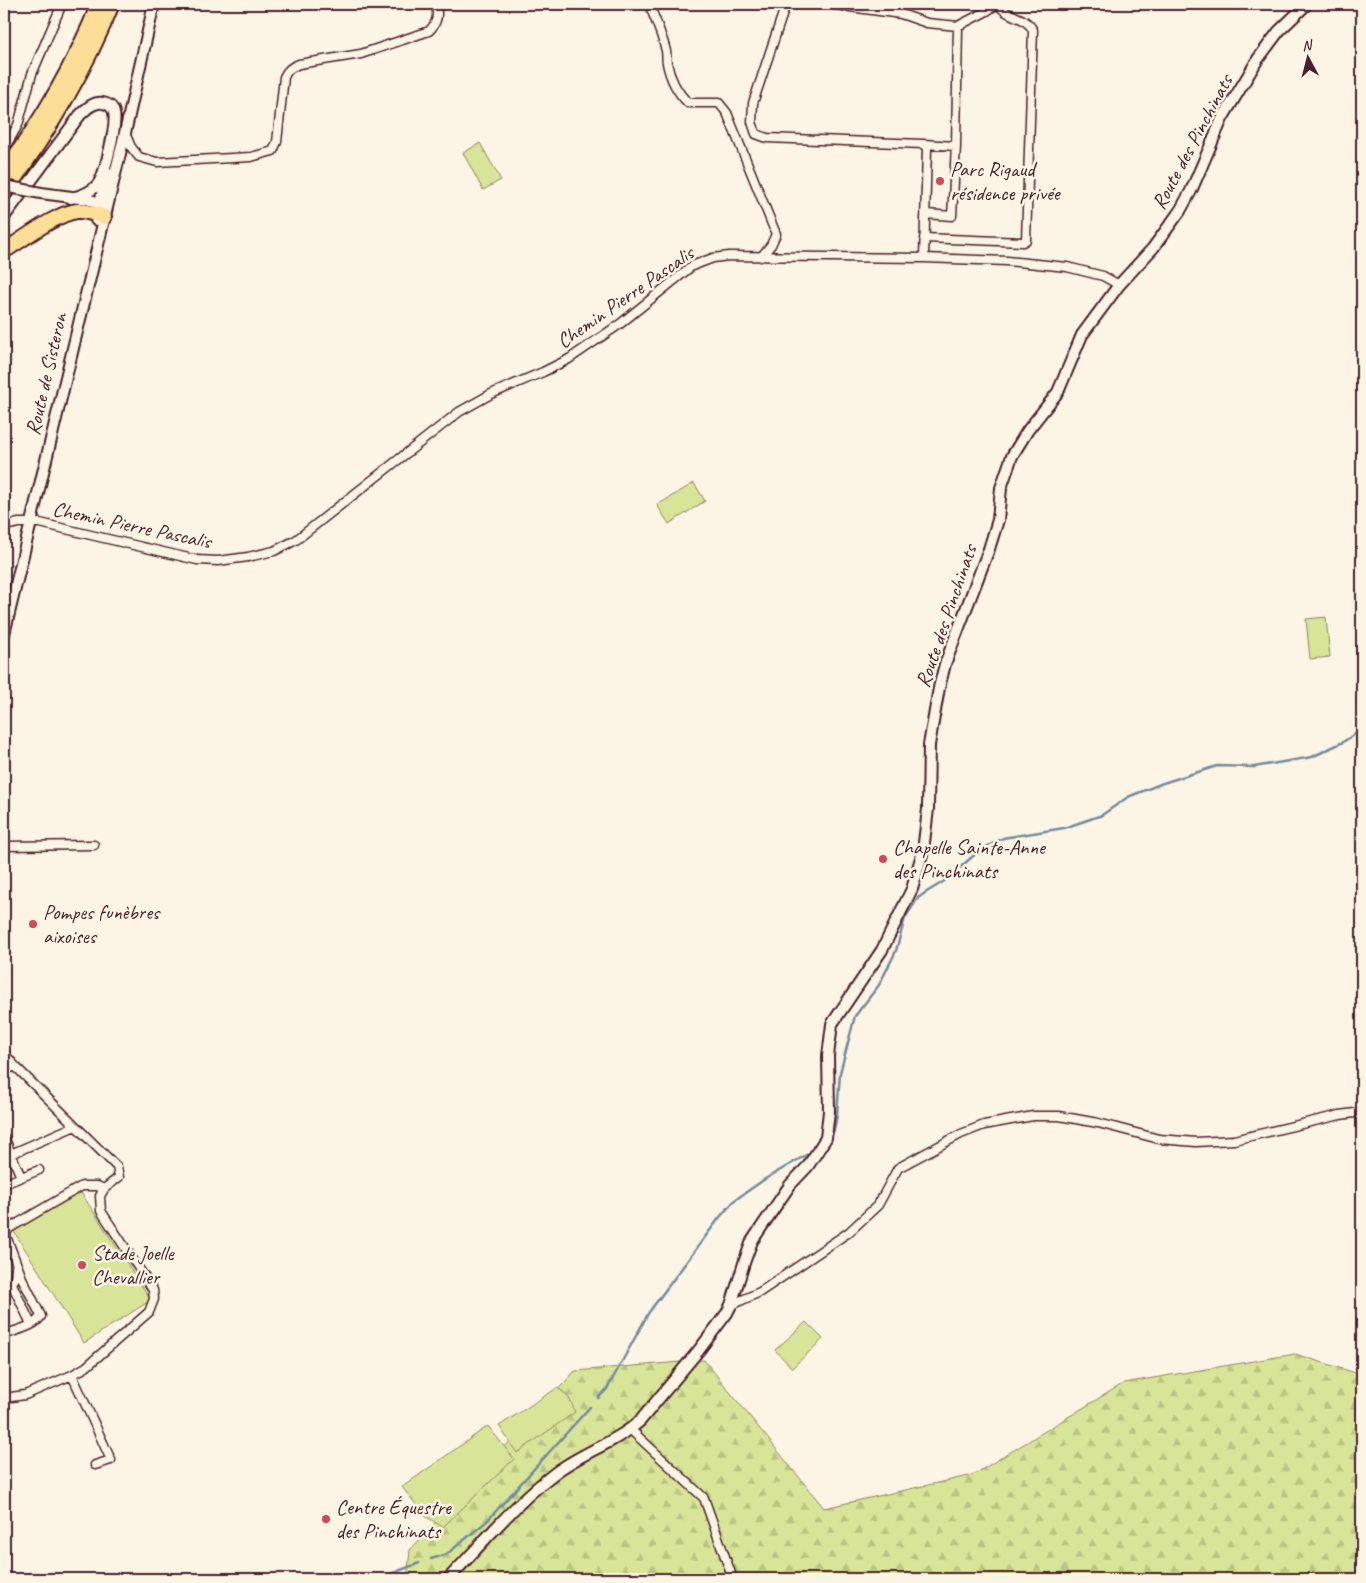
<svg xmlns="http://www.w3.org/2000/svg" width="1366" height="1583" font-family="Caveat,sans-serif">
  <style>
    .forest { fill: url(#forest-firs); stroke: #918262 }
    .garden { fill: #d8e598; stroke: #918262 }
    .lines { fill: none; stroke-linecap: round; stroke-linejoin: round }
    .stream { stroke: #728ca1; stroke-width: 2.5 }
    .street-casing { stroke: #4a1f2b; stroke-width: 11 }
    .secondary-casing { stroke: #4a1f2b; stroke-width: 14 }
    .highway-casing { stroke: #4a1f2b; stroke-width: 18 }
    .street { stroke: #fcf5e5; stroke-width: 8 }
    .secondary { stroke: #fcf5e5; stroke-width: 10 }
    .highway { stroke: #fcde96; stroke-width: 14 }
    .secondary-bridge-casing { stroke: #4a1f2b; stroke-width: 14; stroke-linecap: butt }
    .secondary-bridge { stroke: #fcf5e5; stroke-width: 10 }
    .poi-dot { fill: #d1495b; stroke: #fcf5e5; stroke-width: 2 }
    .labels { text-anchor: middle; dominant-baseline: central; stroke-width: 5; stroke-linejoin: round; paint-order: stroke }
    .street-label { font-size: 21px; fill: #4a1f2b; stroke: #fcf5e5 }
    .poi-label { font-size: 21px; fill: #4a1f2b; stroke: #fcf5e5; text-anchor: start }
  </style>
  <defs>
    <pattern id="forest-firs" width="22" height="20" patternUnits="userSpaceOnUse" patternTransform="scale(1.25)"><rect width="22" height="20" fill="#d8e598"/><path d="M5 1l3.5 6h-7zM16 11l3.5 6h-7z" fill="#bbc483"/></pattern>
  </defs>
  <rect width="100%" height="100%" fill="#fcf5e5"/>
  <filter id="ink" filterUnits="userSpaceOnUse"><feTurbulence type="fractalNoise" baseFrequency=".02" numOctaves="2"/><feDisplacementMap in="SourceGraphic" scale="10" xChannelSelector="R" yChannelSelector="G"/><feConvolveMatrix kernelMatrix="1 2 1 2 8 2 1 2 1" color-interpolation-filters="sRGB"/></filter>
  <g filter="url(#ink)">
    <path class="forest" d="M1295 1354 1362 1375V1579H407L410 1550 575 1371 704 1360 824 1508 973 1475 1124 1383Z"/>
    <path class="garden" d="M480 143 501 180 483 190 463 153Z
      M694 483 705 501 669 524 657 505Z
      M1326 617 1330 657 1310 659 1306 619Z
      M80 1191 151 1300 84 1343 13 1230Z
      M806 1322 823 1339 792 1368 775 1350Z
      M557 1388C568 1393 571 1401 575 1412L517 1453 499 1426Z
      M488 1426 514 1459 443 1527 425 1516 402 1487Z"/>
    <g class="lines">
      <path class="stream" d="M830 1140 834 1130 837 1115 840 1073 855 1016 879 985 896 951 905 918 918 898 925 893 943 882 979 851 1003 838 1064 828 1102 815 1128 797 1163 783 1217 766 1254 767 1312 757 1343 742 1362 729
        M598 1398 607 1389 649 1312 720 1217 735 1200 765 1179 813 1151
        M431 1559 447 1554 486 1522 590 1407
        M378 1579 419 1563"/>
      <defs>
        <path id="street" d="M649 4C655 19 662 35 666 51 667 55 666 59 667 63 670 79 677 92 688 103H719L727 113 776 234 771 245 761 257
          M786 4 753 103 752 122 756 134 767 138 923 144 927 148 924 258
          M828 4 901 14 927 23 958 26 956 146 952 216 926 214
          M958 26 987 11 997 4
          M125 133 131 147 139 157 157 162 251 157 273 151 277 142 284 77C287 70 291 67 299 64L361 54 429 31C438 22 438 15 436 4
          M923 144 956 146
          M4 149 18 125 32 74 62 4
          M924 238 1023 242 1026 240 1033 30C1024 14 1008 19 998 4
          M4 526 19 523H40L197 560 218 561 248 557 274 551 296 540 459 412 491 394 543 372 569 359 620 324 692 266 713 258 729 256 924 258 1007 261 1067 267 1103 276 1119 285
          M4 846 94 845
          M4 1053 15 1066
          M4 1071 15 1066 117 1167 119 1177 104 1189 97 1186H82L8 1229 6 1236 22 1278 41 1316C35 1327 15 1330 4 1335
          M4 1137 21 1177
          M11 1154 75 1126
          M4 1184 39 1170
          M16 1267 15 1278 12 1284 31 1324
          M731 1305 760 1292 849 1232 878 1205 898 1168 961 1134 984 1125 1033 1116H1059L1098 1123 1159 1139 1196 1142 1234 1140 1340 1115 1362 1112
          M4 1398 25 1395 72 1375
          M631 1430 704 1498 733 1579
          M95 1465 111 1460 72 1375 86 1367 149 1312 154 1299 153 1290 101 1211 100 1196 104 1189"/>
        <path id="secondary" d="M41 193 87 199 106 205
          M4 217 80 115C86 109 94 101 103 103 108 104 113 107 114 113 117 124 105 175 98 184 91 193 81 196 71 198
          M96 220 107 173
          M4 634 125 133 154 4
          M448 1579C483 1543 515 1503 555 1473 581 1453 615 1443 640 1421L699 1350 727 1313 731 1305 745 1260 752 1241 790 1185 808 1166 826 1138 829 1111 828 1056 832 1024 882 950 912 889 923 851 928 809 929 745 939 688 945 664 989 549 998 520 1001 488 1012 456 1028 430 1058 392 1082 335 1119 285 1153 248 1180 211 1191 191 1222 119 1258 59 1279 31 1307 4"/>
        <path id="highway" d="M4 172C42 121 75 63 99 4
          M4 193C45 137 86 69 112 4
          M4 251C22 240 57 213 77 211 86 210 95 214 104 217"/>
      </defs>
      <use href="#street" class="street-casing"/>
      <use href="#secondary" class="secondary-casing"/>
      <use href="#highway" class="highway-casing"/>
      <use href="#street" class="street"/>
      <use href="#secondary" class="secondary"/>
      <use href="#highway" class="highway"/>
      <defs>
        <path id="secondary-bridge" d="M4 186 41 193"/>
      </defs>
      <use href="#secondary-bridge" class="secondary-bridge-casing"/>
      <use href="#secondary-bridge" class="secondary-bridge"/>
    </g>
  </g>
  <g class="poi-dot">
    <circle cx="940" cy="181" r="5"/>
    <circle cx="883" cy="859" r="5"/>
    <circle cx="33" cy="924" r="5"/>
    <circle cx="82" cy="1265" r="5"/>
    <circle cx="326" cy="1519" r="5"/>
  </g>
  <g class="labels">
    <g class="street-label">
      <text transform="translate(1192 142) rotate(-62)">Route des Pinchinats</text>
      <text transform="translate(625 297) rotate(-35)">Chemin Pierre Pascalis</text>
      <text transform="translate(46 374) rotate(-77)">Route de Sisteron</text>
      <text transform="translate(132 525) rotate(12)">Chemin Pierre Pascalis</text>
      <text transform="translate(946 616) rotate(-71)">Route des Pinchinats</text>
    </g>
    <g class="poi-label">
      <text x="950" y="169">Parc Rigaud<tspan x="950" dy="24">résidence privée</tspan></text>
      <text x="893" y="847">Chapelle Sainte-Anne<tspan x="893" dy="24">des Pinchinats</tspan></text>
      <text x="43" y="912">Pompes funèbres<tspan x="43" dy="24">aixoises</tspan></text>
      <text x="92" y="1253">Stade Joelle<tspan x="92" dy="24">Chevallier</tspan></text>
      <text x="336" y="1507">Centre Équestre<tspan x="336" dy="24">des Pinchinats</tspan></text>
    </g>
  </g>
  <rect width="1366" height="1583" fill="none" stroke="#fcf5e5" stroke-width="20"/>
  <rect x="10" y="10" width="1346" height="1563" fill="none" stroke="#4a1f2b" stroke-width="2" filter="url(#ink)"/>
  <g transform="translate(1308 58) rotate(353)" stroke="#fcf5e5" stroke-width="4" paint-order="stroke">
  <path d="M0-4L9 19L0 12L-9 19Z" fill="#4a1f2b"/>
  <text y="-8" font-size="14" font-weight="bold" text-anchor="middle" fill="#4a1f2b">N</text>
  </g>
</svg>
